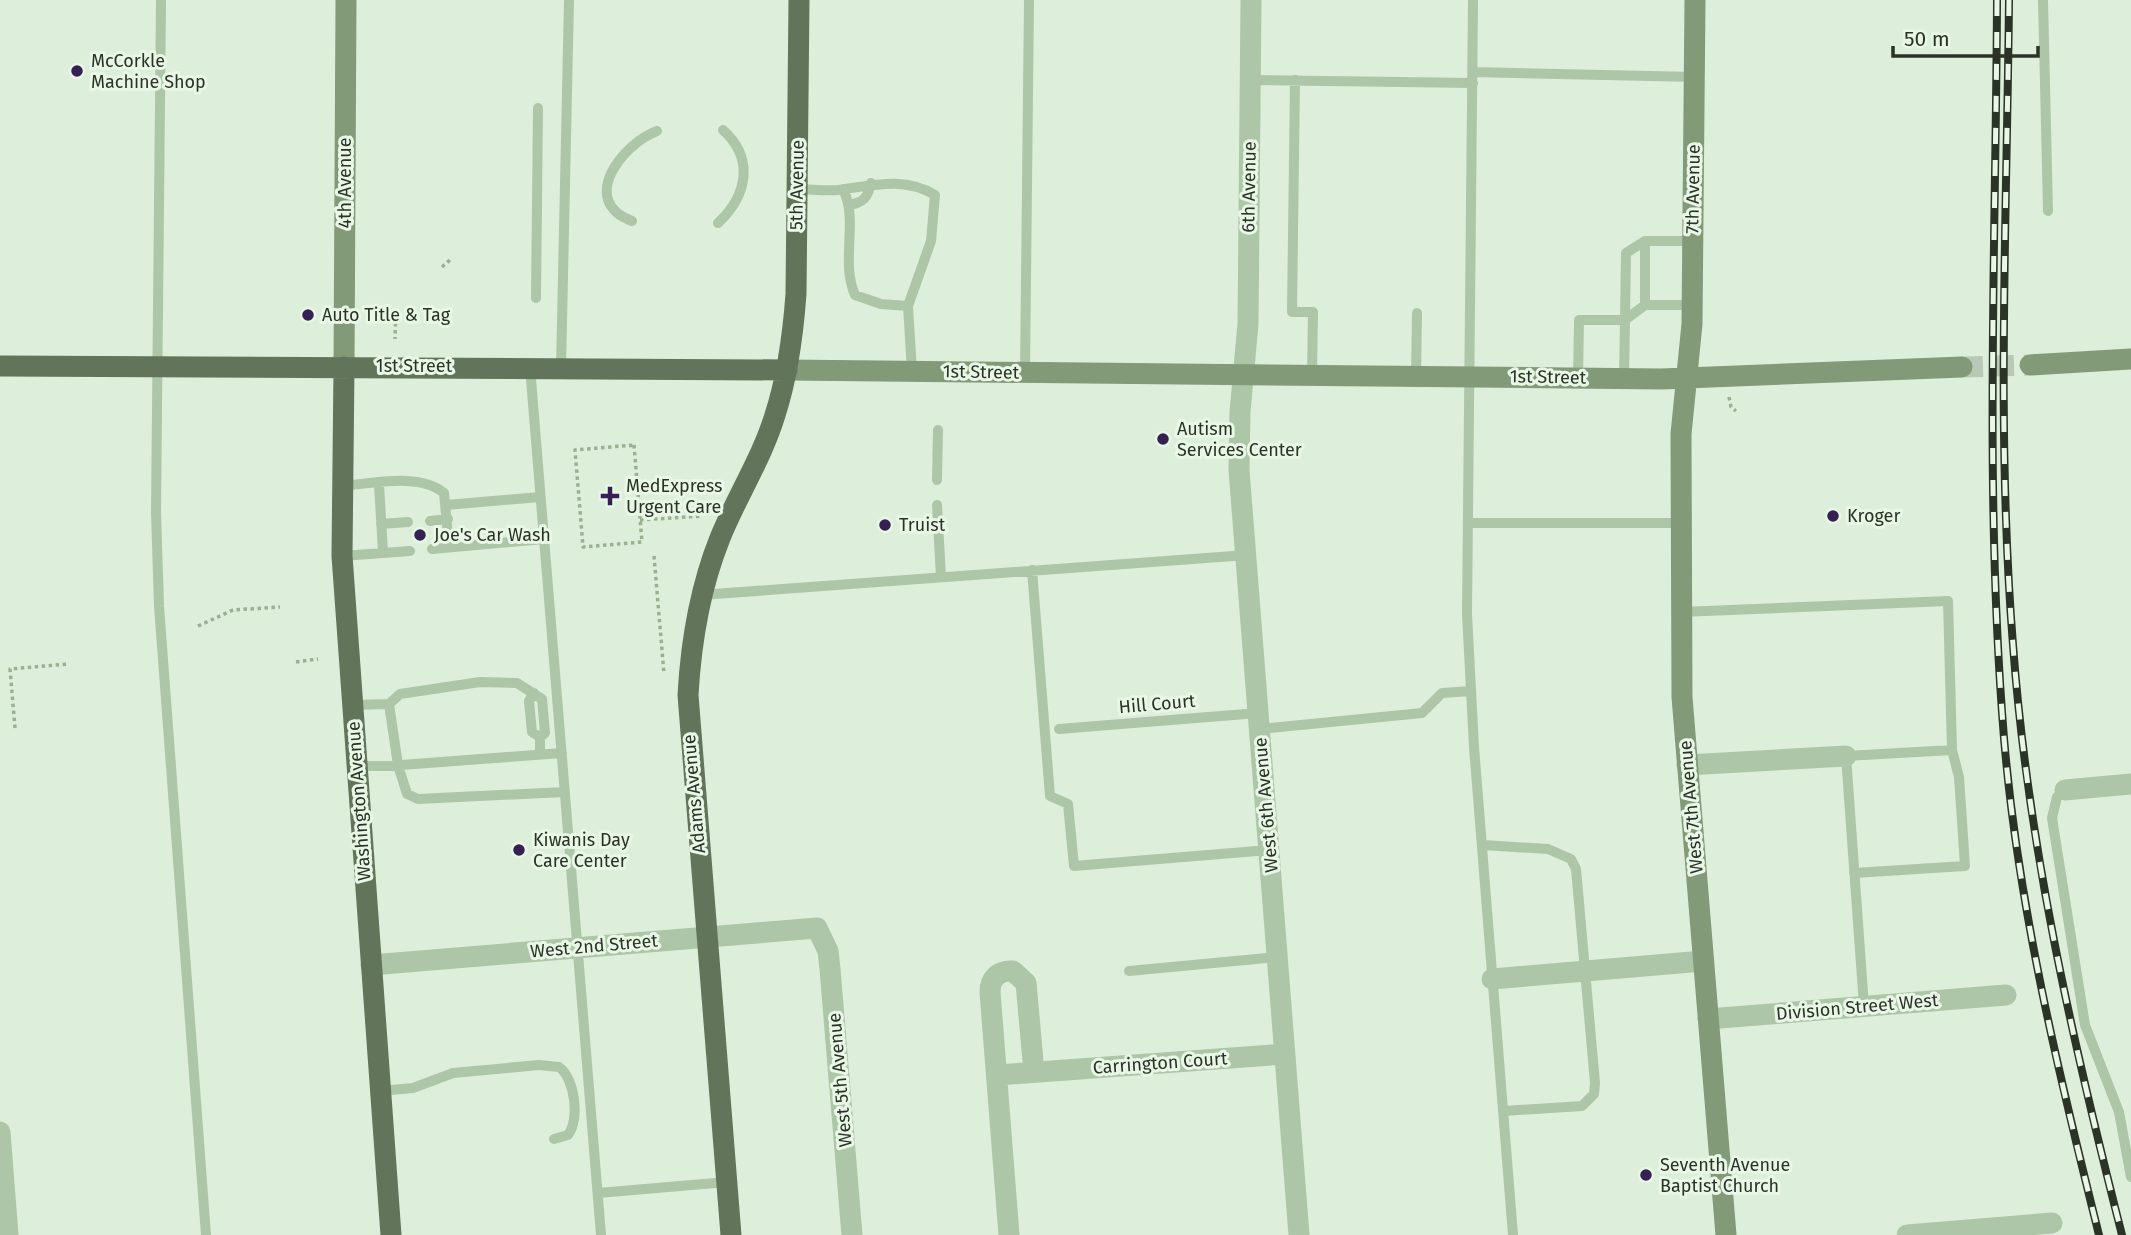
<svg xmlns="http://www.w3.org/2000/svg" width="2131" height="1235" font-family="'Fira Sans',sans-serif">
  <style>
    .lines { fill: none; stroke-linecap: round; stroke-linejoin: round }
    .secondary-tunnel { stroke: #b9c9b6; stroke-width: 21; stroke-dasharray: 21 10; stroke-linecap: butt }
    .path { stroke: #98b291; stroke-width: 3.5; stroke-dasharray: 3.5 3.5; stroke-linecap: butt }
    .lane { stroke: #adc6a7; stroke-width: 10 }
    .street { stroke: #adc6a7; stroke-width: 21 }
    .secondary { stroke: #829a78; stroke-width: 21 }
    .primary { stroke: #627459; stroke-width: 21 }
    .rail-casing { stroke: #2b3327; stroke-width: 8 }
    .rail { stroke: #e8f7e6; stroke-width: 5; stroke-dasharray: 16; stroke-linecap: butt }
    .poi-dot { fill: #342051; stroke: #e8f7e6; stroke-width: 2.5 }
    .labels { text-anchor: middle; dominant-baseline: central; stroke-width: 6; stroke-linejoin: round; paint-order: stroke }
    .poi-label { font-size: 18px; fill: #2b3327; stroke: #e8f7e6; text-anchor: start }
    .street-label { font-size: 18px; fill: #2b3327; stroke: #e8f7e6 }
  </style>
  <rect width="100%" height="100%" fill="#ddefda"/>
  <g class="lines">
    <path class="secondary-tunnel" d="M1962 367 2030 365"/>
    <path class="path" d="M442 267 451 259
      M374 309 396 310 395 339
      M1729 397 1731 407 1736 411
      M634 445 642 542 583 547 575 450Z
      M640 520 702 516
      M654 556 664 674
      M198 626 233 610 280 607
      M296 662 318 659
      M15 728 10 669 68 664"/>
    <path class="lane" d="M161 0 156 513 159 606 206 1235
      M1473 0 1467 614 1474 747 1513 1235
      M2043 0 2048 211
      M1473 72 1695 77
      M1250 80 1473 83
      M1295 80 1292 312H1313L1312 375
      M797 189C810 189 824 191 837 190 872 186 903 176 935 195L931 241 908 306 912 371
      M843 189C859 221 840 261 855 295L881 304 908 306
      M850 205C864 202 868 197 871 183
      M632 221C578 201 622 144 657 131
      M718 223C747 196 755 159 723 130
      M536 298 538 108
      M1645 305V241H1693
      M530 367 601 1235
      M561 368 569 0
      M1025 373 1029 0
      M1416 376 1417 313
      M1578 378 1579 320H1625L1626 253 1645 241
      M1624 378 1625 320 1645 305H1692
      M937 480 938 430
      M379 484 383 552
      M341 486C371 484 420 472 444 493L449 547
      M446 505 540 497
      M937 505 941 577
      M430 521 448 519
      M1468 523H1680
      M381 524 408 522
      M432 549 544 539
      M342 556 410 551
      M1032 570 1050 796 1068 804 1074 866 1269 850
      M701 595 1247 555
      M1681 612 1948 601 1952 750 1846 756 1864 1006
      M534 693 529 701 532 732 540 737
      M389 704 398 765 407 794 418 799 565 792
      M353 705 389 704 400 694 480 682 517 683 542 699 545 733 540 737V754
      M1059 729 1258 713
      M1260 729 1422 713 1442 693 1471 691
      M357 766H388L562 753
      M2065 790 2057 797 2052 818 2085 1025 2119 1112 2131 1177
      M1483 845 1548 849 1571 859 1576 869 1595 1083 1594 1094 1582 1106 1503 1111
      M1854 873 1965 866 1959 777 1952 750
      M1129 971 1277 957
      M380 1091 413 1088 453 1073 539 1065 559 1067C575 1078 580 1120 568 1135L554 1139
      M598 1193 727 1182"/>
    <path class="street" d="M1251 0 1248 324 1240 412 1239 470 1299 1235
      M1687 765 1846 756
      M2065 790 2131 784
      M371 965 817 928 828 951 830 969 852 1235
      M1492 979 1703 961
      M1708 1019 2006 995
      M997 1075 1285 1054
      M0 1132 8 1235
      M1009 1235 990 992C990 978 999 970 1013 971L1026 983 1034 1072
      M1907 1235 2052 1223"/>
    <path class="secondary" d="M1695 0 1692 324 1681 434 1682 697 1726 1235
      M2030 365 2131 359
      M344 367 346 0
      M787 370 1661 379 1962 367"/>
    <path class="primary" d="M0 366 787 370
      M344 367 342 556 391 1235
      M731 1235 688 695C691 641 700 588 720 538 737 496 762 458 775 415 788 375 793 335 796 294L799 0"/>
    <defs>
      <path id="rail" d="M1997 0C1996 245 1984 493 2004 738 2018 906 2058 1071 2099 1235
        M2009 0C2007 214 1996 431 2013 645 2028 847 2072 1039 2122 1235"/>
    </defs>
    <use href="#rail" class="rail-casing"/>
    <use href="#rail" class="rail"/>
  </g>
  <g class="poi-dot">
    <circle cx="77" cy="71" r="7"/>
    <circle cx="308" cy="315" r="7"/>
    <circle cx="1163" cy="439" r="7"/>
    <path d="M606.5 485.5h7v7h7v7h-7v7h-7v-7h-7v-7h7z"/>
    <circle cx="1833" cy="516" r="7"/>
    <circle cx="885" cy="525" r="7"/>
    <circle cx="420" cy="535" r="7"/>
    <circle cx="519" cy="850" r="7"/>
    <circle cx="1646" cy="1175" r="7"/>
  </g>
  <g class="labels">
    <g class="poi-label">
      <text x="91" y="61">McCorkle<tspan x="91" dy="21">Machine Shop</tspan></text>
      <text x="322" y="315">Auto Title &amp; Tag</text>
      <text x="1177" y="429">Autism<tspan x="1177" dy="21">Services Center</tspan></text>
      <text x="626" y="486">MedExpress<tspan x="626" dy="21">Urgent Care</tspan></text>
      <text x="1847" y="516">Kroger</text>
      <text x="899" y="525">Truist</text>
      <text x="434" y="535">Joe's Car Wash</text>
      <text x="533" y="840">Kiwanis Day<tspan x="533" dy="21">Care Center</tspan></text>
      <text x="1660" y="1165">Seventh Avenue<tspan x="1660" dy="21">Baptist Church</tspan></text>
    </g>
    <g class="street-label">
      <text transform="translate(345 183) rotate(-90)">4th Avenue</text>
      <text transform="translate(797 185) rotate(-89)">5th Avenue</text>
      <text transform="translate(1249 187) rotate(-89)">6th Avenue</text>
      <text transform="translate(1693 189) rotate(-89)">7th Avenue</text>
      <text x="414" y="366">1st Street</text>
      <text transform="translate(981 372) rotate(1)">1st Street</text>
      <text transform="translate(1548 377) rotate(1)">1st Street</text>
      <text transform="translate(1157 704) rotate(-5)">Hill Court</text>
      <text transform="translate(694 794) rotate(-95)">Adams Avenue</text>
      <text transform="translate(359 801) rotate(-94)">Washington Avenue</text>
      <text transform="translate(1266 805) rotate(-95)">West 6th Avenue</text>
      <text transform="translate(1691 807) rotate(-95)">West 7th Avenue</text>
      <text transform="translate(594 946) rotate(-5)">West 2nd Street</text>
      <text transform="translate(1857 1007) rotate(-5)">Division Street West</text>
      <text transform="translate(1160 1063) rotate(-4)">Carrington Court</text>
      <text transform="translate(840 1080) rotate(-95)">West 5th Avenue</text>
    </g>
  </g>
  <path d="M1893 46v10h145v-10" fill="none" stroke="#2b3327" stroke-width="3.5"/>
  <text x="1904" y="46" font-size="21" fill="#2b3327" stroke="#e8f7e6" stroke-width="5" paint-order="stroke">50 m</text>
</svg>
